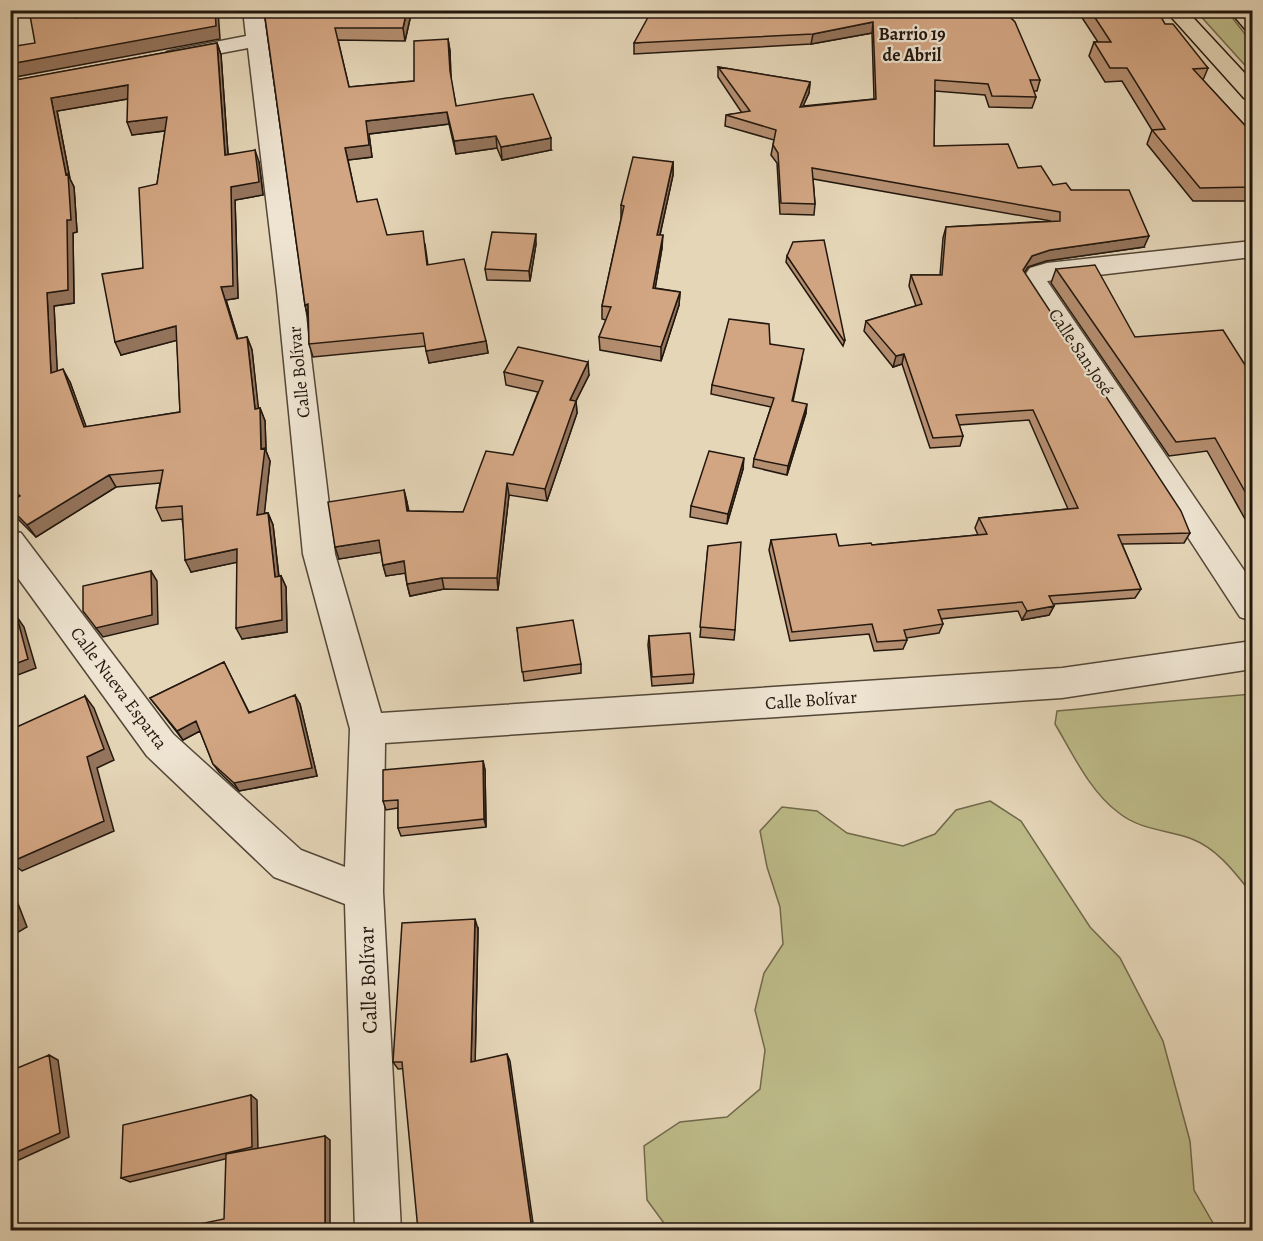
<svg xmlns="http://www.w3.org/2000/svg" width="1263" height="1241" font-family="Alegreya,serif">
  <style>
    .green { fill: #bdbb89; stroke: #70694c; stroke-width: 1.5 }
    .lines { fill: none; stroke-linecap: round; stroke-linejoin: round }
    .minor-casing { stroke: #534738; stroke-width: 3 }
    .major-casing { stroke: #22170e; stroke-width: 3 }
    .minor { fill: #eee4d1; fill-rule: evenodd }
    .major { fill: #e5d6b8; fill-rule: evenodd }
    .wall { fill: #b58f71; stroke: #22170e; stroke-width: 1.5; fill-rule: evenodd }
    .shaded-wall { fill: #94745c; stroke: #22170e; stroke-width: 1.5 }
    .building { fill: #d3a683; stroke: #22170e; stroke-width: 1.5; fill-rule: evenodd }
    .labels { text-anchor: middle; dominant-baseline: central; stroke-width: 4.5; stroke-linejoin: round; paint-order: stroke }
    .far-quarter-label { font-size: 18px; font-weight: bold; fill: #22170e; stroke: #eee4d1 }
    .street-label { font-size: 18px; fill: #22170e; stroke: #eee4d1 }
    .near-street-label { font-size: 21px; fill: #22170e; stroke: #eee4d1 }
  </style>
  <rect width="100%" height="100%" fill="#e5d6b8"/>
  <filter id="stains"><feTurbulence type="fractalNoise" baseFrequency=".00333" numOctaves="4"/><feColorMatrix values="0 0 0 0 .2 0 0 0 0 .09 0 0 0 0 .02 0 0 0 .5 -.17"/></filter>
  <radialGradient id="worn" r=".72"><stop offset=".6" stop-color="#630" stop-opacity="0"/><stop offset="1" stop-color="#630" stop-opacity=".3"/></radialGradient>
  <path class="green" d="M1196 11H1227L1252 43V73Z
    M1252 694V894C1236 874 1218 849 1192 839 1168 830 1140 830 1119 813 1090 792 1073 754 1055 724L1057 711Z
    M990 801 1021 821 1090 927 1120 958 1163 1041 1190 1141 1194 1190 1217 1230H669L647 1200 644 1146 680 1122 727 1117 760 1089 765 1050 755 1010 764 973 783 944 780 907 767 867 760 831 782 807 817 811 847 833 903 846 935 834 956 810Z"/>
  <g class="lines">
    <defs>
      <path id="minor" d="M243 10H263L303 291 335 554 381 713 1062 668 1252 641V669L1062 698 385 743 383 892 401 1230H355L345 904 274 877 147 756 10 567V530L21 533 173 734 301 850 345 867 350 729 303 554 277 291 248 48 174 62 167 60 164 56 167 52 174 50 246 36Z
        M1252 241V257L1047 281 1252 582V621L1240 617 1021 281 1030 268 1047 263Z"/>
      <path id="major" d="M1165 10H1186L1252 81V99L1244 98Z
        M1229 10H1250L1252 31 1245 29Z"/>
    </defs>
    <use href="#minor" class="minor-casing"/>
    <use href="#major" class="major-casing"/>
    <use href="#minor" class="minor"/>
    <use href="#major" class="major"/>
  </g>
  <path class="wall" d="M264 10H412L405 41 338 40 349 87 414 81 448 39 450 51 451 80 456 106 551 150 502 160 497 148 456 154 449 124 369 134 372 157 348 160 357 202 387 235 425 244 428 265 486 341 488 353 429 363 426 346 313 357 309 344 308 317 305 305Z
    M1003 10 1040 80 1037 91H1033L1036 97 1032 108 989 107 985 95 935 91 934 146 1018 168 1053 185 1071 190 1144 247 1046 261 1028 267 1024 273 1190 533 1184 543 1122 544 1141 589 1135 598 1054 604V606L1049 615 1022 620 1018 611 941 619 943 624 939 633 906 638 907 640 903 649 874 651 869 634 790 641 769 550 771 540 839 546 872 545 978 535 975 528 979 518 1068 509 1029 420 959 425 963 436 960 446 930 448 902 364 893 367 864 331 866 321 916 306 909 286 911 275H940L943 238 946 227 1051 221 813 179 815 204 814 215 780 214 777 163 771 155 774 140 725 126 726 115 742 113 718 77V67L810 82 809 93 803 106 874 99 872 33 811 44 634 54V43Z
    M1077 10H1157L1165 24 1208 68 1203 80 1252 133V201H1193L1147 144 1152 130 1122 81 1105 82 1089 56 1094 42H1098Z
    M217 43 221 55 228 154 259 162 263 195 235 200 238 298 226 300 238 339 247 337 252 350 258 409 260 408 265 421 266 451 270 461 264 513H268L273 525 279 576H281L286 587 287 632 242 639 237 562 191 572 182 519 162 521 156 508 160 483 116 487 36 537 15 516 10 510V502L18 498 10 491V81ZM128 99 132 135 165 131 157 184 143 268 121 355 177 340 180 412 86 427 70 382 57 371 54 306 74 303 73 233 77 232 74 187 70 179 57 111Z
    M673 162V175L660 235 662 248 655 288 680 292 679 305 661 361 600 350 599 337 606 320 602 319V306L621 219V205Z
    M536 244 530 281 487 280 485 269Z
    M787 256 845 340 843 346 786 262Z
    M1056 269 1135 337 1252 376V518L1245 519 1207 451 1169 456 1051 283Z
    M770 344 802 359 793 401 806 413 787 475 753 467 754 459 771 407 711 394 712 385Z
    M504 372 589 375 576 401 577 413 547 501 509 495 498 590 444 589 410 596 407 584 405 573 386 576 383 565 381 552 339 559 404 490 409 511 463 512 513 455 538 392 506 385Z
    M743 469 727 524 690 517 691 506Z
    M708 546 735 630 734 640 700 637Z
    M517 628 581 664V673L524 681Z
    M649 636 694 674 693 683 652 686 648 645Z
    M224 662 249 712 300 704 317 776 239 791 219 772 213 764 200 731 183 740 150 698Z
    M483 761 485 770 486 827 401 836 398 828V808L386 810 383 801Z
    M478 929 475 1061H510L398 1069 393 1062Z"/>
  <path class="shaded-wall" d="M10 10H32L34 15 10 18Z
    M75 10H78L81 17 75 18Z
    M215 10H218L220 39 10 78V64Z
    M407 10H412L405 41 403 28Z
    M873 22 872 33 811 44 813 34Z
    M448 39 450 51 451 83 450 71Z
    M217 43 221 55 229 168 225 155Z
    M810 82 809 93 798 117 800 107Z
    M128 85 133 98 57 111 70 179 74 187 77 232 73 233 74 303 54 306 58 386 51 373 47 293 67 220 66 175 51 98Z
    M447 112 449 124 369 134 372 157 348 160 345 148 366 121Z
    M167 117 171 130 132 135 127 122Z
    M496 136 497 148 456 154 454 141Z
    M551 138V150L502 160 501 147Z
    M255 150 259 162 263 195 235 200 238 298 226 300 242 352 221 287 231 187Z
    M673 162V175L657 248V235Z
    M536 234V244L530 281 529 271Z
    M663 235 662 248 653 301V288Z
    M1149 236 1144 247 1046 261 1028 267 1019 281 1023 270 1032 256 1050 250Z
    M680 292 679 305 661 361V347Z
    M308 304V317L305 305Z
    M176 326 182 339 121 355 115 342Z
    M247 337 252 350 260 422 255 409Z
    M486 341 488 353 429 363 426 351Z
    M904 354 902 364 893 367 896 356Z
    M588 362 589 375 576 401 577 413 547 501 545 489 570 400Z
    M63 369 70 382 91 440 84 427Z
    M807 404 806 413 787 475 788 466Z
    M260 408 265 421 266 451 270 461 263 527 257 515 261 449Z
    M744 458 743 469 727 524 728 514Z
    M109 475 116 487 36 537 27 525Z
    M507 483 509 495 498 590 497 578Z
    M404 490 407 502 410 523 407 511Z
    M268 513 273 525 280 588 275 577Z
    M379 540 383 552 339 559 335 547Z
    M237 549 243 561 191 572 185 560Z
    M404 561 407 573 386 576 383 565Z
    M151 571 157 581 158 624 103 637 96 628Z
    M281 576 286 587 287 632 242 639 236 628Z
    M442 578 444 589 410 596 407 584Z
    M1054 606 1049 615 1022 620 1027 611Z
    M17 617 24 627 36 668 10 678V666Z
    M295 695 300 704 317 776 239 791 234 783Z
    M85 696 94 708 114 760 97 768 114 831 22 871 11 862 87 757Z
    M196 721 202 730 183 740 177 731Z
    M483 761 485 770 486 827 484 819Z
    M10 883 27 927 10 937Z
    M475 919 478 929 475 1069 471 1062Z
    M507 1054 510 1061 534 1230H532Z
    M49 1055 58 1060 69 1137 10 1164V1155Z
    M251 1095 257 1100 258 1151 130 1182 121 1178Z
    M325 1136 330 1140V1230H325Z
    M435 1226 436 1230H418Z"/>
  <path class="building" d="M29 10H75V18L141 10H215L216 26 10 64V47L35 43Z
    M264 10H407L403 28H335L349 87 414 81V41L448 39 450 71 456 106 533 94 551 138 501 147 496 136 454 141 447 112 366 121 369 145 345 148 357 202 377 199 387 235 423 231 427 265 464 259 486 341 426 351 423 333 309 344 308 304 305 305Z
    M652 10H1003L1015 22 1040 80H1030L1036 97 992 96 988 84 935 80 934 146 1008 144 1018 168 1041 166 1053 185 1066 183 1071 190H1129L1149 236 1050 250 1032 256 1023 270 1181 511 1190 533 1118 535 1141 589 1049 596 1054 606 1027 611 1022 602 938 610 943 624 904 630 907 640 877 642 872 624 792 632 771 540 836 534 839 546 871 543 872 545 987 534 979 518 1078 508 1033 410 956 415 963 436 933 438 904 354 896 356 866 321 922 304 911 275H942L946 227 1060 221V212L812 168 815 204 781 203 778 153 773 145 776 130 726 115 750 111 718 67 810 82 800 107 876 99 873 22 813 34 634 43Z
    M1090 10H1157L1165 24H1173L1208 68 1193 69 1252 133V187L1200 188 1152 130 1165 129 1127 68H1110L1094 42H1111Z
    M217 43 225 155 255 150 259 182 231 187 233 286 221 287 237 339 247 337 255 409 260 408 261 449 265 448 257 515 268 513 275 577 281 576 282 620 236 628 237 549 185 560 182 506 156 508 163 470 109 475 27 525 10 508V502L20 496 10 487V255L12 247H10V81ZM128 85 127 122 167 117 157 184 139 188 143 268 102 274 115 342 176 326 180 412 84 427 63 369 51 373 47 293 68 290 67 220H71L68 174 66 175 51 98Z
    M633 157 673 162 657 235H663L653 288 680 292 661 347 599 337 611 307 602 306 624 206 621 205Z
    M492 232 536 234 529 271 485 269Z
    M824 240 845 340 844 341 787 256 793 242Z
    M1095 265 1135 337 1223 330 1252 376V504L1215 438 1176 442 1056 269Z
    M729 319 769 324 770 344 804 349 792 401 807 404 788 466 754 459 774 398 712 385Z
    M518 347 588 362 570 400 576 401 545 489 507 483 497 578H442L407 584 404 561 383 565 379 540 335 547 328 502 404 490 407 511 463 512 486 451 513 455 543 381 504 372Z
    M709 451 744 458 728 514 691 506Z
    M741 542 735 630 700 627 708 546Z
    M151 571 152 615 96 628 83 611V586Z
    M17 617 28 659 10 666V620Z
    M573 620 581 664 522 672 517 628Z
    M690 633 694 674 652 677 649 636Z
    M224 662 249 713 295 695 312 768 234 783 213 764 196 721 177 731 150 698Z
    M85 696 104 749 87 757 104 821 11 862 10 730Z
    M483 761 484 819 398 828V800L383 801V770Z
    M10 900 18 920 10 924Z
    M475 919 471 1062 507 1054 532 1230H433L435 1226 418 1230 402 1062H393L402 923Z
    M49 1055 60 1133 10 1155V1071Z
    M251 1095 252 1147 121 1178 123 1125Z
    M325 1136V1230H180V1228L224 1219 226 1154Z"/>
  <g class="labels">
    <g class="far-quarter-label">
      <text x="912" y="34">Barrio 19<tspan x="912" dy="21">de Abril</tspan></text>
    </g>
    <g class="street-label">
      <text transform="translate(1081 352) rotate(56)">Calle San José</text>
      <text transform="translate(299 372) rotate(-96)">Calle Bolívar</text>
      <text transform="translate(119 688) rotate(53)">Calle Nueva Esparta</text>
      <text transform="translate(811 700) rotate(-4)">Calle Bolívar</text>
    </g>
    <g class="near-street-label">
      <text transform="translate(368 980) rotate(-92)">Calle Bolívar</text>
    </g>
  </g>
  <rect width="1263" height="1241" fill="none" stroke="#e5d6b8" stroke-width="36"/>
  <rect x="12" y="12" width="1239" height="1217" fill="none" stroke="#22170e" stroke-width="3"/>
  <rect x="18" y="18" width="1227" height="1205" fill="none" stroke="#22170e" stroke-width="1.5"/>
  <rect width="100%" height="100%" filter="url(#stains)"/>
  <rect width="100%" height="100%" fill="url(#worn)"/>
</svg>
